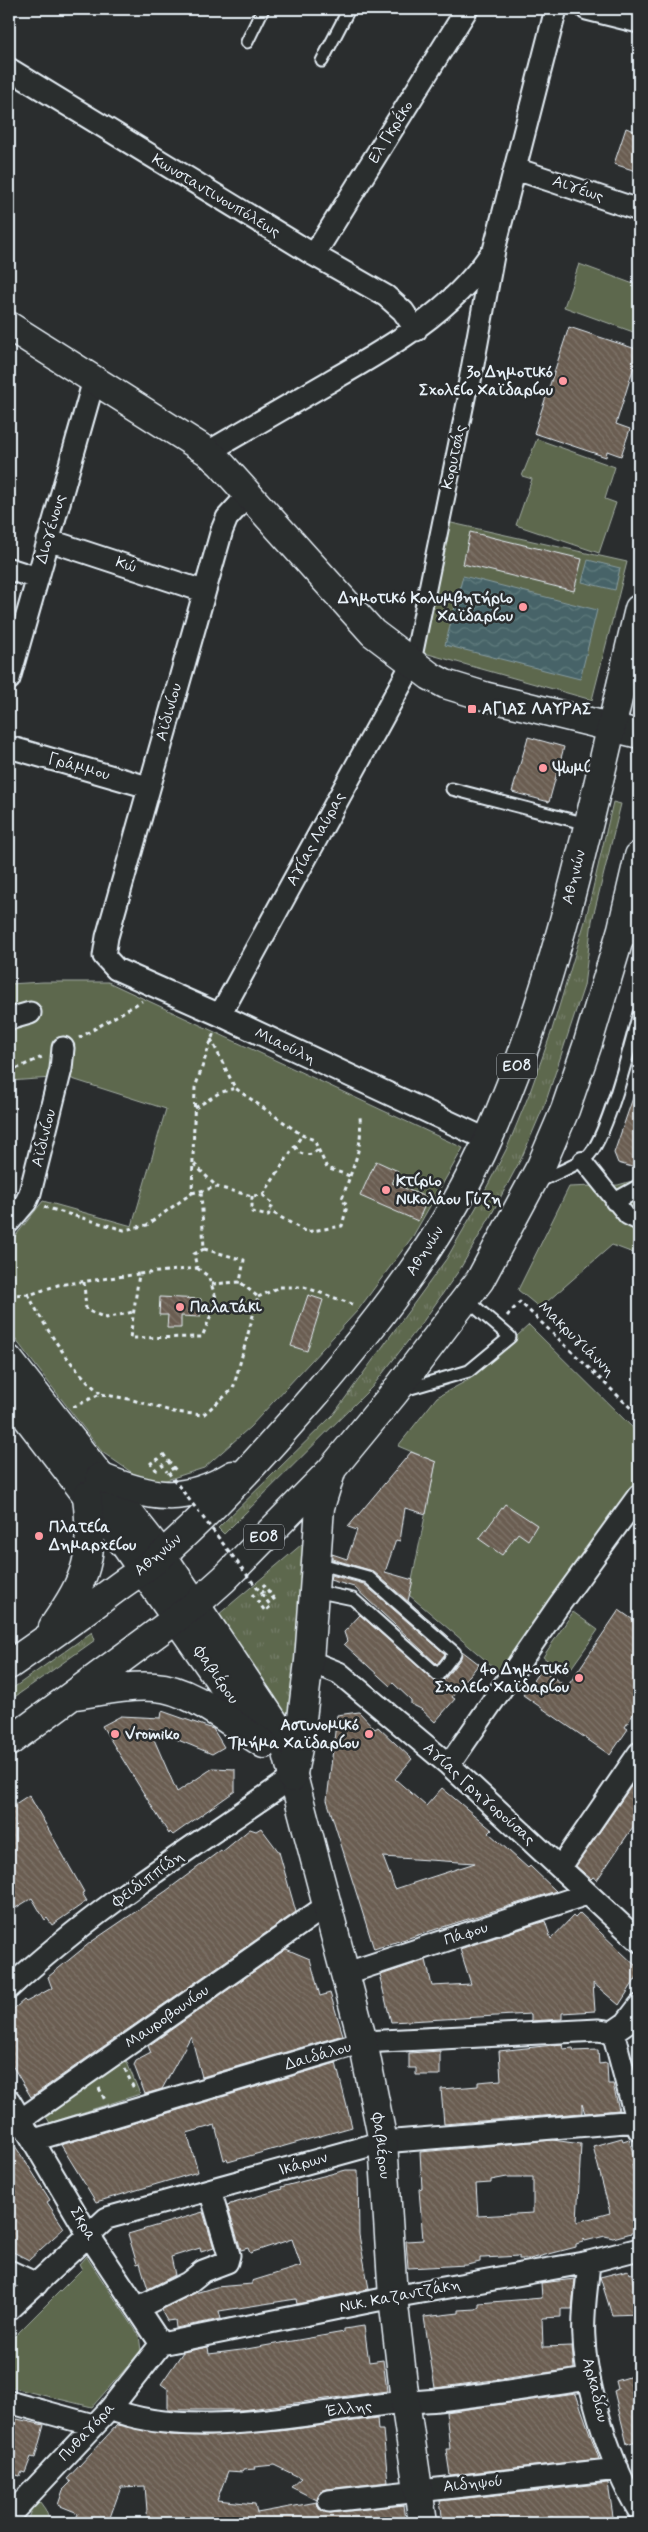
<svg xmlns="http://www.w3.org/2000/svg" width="648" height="2532" font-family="Mynerve,sans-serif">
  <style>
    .grass { fill: url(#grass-tufts); stroke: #a2aca3 }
    .park { fill: #5d674e; stroke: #a2aca3 }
    .water { fill: url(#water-waves); stroke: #879ca1 }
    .building { fill: url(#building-back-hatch); stroke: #e8f1f8; fill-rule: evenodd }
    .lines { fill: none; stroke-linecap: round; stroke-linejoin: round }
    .service-casing { stroke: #e8f1f8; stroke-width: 15 }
    .pedestrian-casing { stroke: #e8f1f8; stroke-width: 20 }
    .minor-casing { stroke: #e8f1f8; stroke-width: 25 }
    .tertiary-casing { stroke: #e8f1f8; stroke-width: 31 }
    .secondary-casing { stroke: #e8f1f8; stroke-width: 31 }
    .trunk-casing { stroke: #e8f1f8; stroke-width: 31 }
    .path { stroke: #e8f1f8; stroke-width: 3; stroke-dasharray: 4 4; stroke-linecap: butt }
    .service { stroke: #2a2d2e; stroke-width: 11 }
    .pedestrian { stroke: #2a2d2e; stroke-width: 16 }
    .minor { stroke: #2a2d2e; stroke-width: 21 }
    .tertiary { stroke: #2a2d2e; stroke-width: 28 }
    .secondary { stroke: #2a2d2e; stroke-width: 28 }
    .trunk { stroke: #2a2d2e; stroke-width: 28 }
    .path-bridge { stroke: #e8f1f8; stroke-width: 3; stroke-dasharray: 4 4; stroke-linecap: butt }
    .poi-dot { fill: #ff9aa2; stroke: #2a2d2e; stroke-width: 2 }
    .labels { text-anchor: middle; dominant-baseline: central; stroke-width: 5; stroke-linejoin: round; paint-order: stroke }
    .shield { fill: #2a2d2e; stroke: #afb6bb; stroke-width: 1 }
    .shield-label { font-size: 15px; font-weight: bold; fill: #e8f1f8 }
    .street-label { font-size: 16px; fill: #e8f1f8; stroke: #2a2d2e }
    .poi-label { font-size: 16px; font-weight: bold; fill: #e8f1f8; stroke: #2a2d2e; text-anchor: start }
  </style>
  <defs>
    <pattern id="grass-tufts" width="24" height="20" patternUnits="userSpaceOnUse" patternTransform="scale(1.25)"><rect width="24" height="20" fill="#5d674e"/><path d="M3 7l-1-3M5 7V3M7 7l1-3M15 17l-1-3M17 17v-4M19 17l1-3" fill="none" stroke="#747d68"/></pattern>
    <pattern id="water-waves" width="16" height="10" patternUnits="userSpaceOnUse" patternTransform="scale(1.25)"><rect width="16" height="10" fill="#466467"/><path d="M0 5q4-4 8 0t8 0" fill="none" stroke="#617b7e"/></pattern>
    <pattern id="building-back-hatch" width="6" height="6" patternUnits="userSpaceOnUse" patternTransform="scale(1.25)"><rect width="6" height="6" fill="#6a5d51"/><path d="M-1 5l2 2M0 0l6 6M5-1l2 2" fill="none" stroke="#7f756b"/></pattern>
  </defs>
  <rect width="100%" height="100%" fill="#2a2d2e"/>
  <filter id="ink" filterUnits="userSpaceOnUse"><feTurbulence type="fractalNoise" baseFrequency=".02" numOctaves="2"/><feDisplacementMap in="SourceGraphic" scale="10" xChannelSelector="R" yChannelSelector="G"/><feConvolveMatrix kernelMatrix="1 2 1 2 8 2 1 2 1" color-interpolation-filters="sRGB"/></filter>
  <g filter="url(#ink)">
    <path class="grass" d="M613 802 621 804 592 921 584 986 546 1101 522 1157 490 1217 460 1269 422 1323 372 1387 224 1534 218 1528 333 1415 447 1258 477 1206 507 1148 530 1092 551 1033 586 918Z
      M308 1539 294 1729 275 1696 218 1615Z
      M92 1632 95 1640 9 1701V1691Z"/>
    <path class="park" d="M579 264 639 286V323L636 333 564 307Z
      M537 439 615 467 605 499 616 503 599 553 516 525 532 479 522 476Z
      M447 522 627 562 592 700 421 652Z
      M43 982H108L463 1148 413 1236 358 1310 250 1427 204 1468 160 1482 134 1474 102 1452 9 1331V1244L43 1201 132 1226 166 1109 66 1077 9 1081V984Z
      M639 1179V1252L636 1254 612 1245 540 1308 518 1290 569 1187 618 1185Z
      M529 1325 639 1434V1483L503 1675 409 1595 436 1462 398 1446 437 1397 470 1379Z
      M573 1612 598 1630 567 1674 543 1657Z
      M126 2060 140 2094 50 2123 45 2115Z
      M86 2256 139 2335 141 2351 92 2407 9 2387V2342L82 2269 79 2264Z
      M40 2502 45 2509 51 2523H26L34 2503Z"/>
    <path class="water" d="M588 560 620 568 615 590 582 582Z
      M463 576 597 610 580 679 445 645Z"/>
    <path class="building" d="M626 128 639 133V172L614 164Z
      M569 327 639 350 616 424 630 429 621 456 607 451 606 457 534 433Z
      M470 532 582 559 574 591 463 564Z
      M528 737 564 747 549 802 512 792Z
      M637 1086 639 1087V1159L636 1165 632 1167 618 1163 614 1153Z
      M376 1161 398 1171 392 1183 428 1198 418 1221 360 1196Z
      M308 1295 323 1300 307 1351 291 1346Z
      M160 1297 201 1299 200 1317 181 1316V1328H167L168 1315H159Z
      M411 1452 436 1462 426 1514 405 1508 400 1541 396 1540 385 1572 413 1580 408 1601 449 1637 373 1571 332 1559V1554L347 1559 357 1530 348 1527Z
      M505 1504 537 1525 528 1540 518 1533 502 1555 479 1539Z
      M331 1575 364 1584 445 1654 437 1664 354 1587 330 1580Z
      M619 1610 639 1624V1705L625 1727 628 1729 610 1755 523 1695 541 1669 567 1687Z
      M360 1615 436 1682 444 1680 461 1658 462 1651 479 1664 452 1697 455 1699 435 1722 421 1709 411 1704V1700L393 1683 390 1686 344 1644 347 1641 344 1632Z
      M162 1711 213 1729 224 1747 212 1754 149 1728 177 1792 213 1768 235 1769V1791L173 1835 170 1832 169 1834 102 1726 121 1716 161 1718Z
      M359 1712 375 1729 378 1727 412 1759 395 1779 426 1806 442 1788 492 1830 489 1833 528 1868 530 1866 556 1891 374 1949 327 1800 337 1715ZM383 1857 475 1863 395 1889Z
      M639 1775V1818L597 1880 593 1877 591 1879 576 1866Z
      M29 1795 84 1892 82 1893 87 1901 52 1925 47 1918 45 1920 32 1898 9 1912V1808Z
      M261 1828 279 1852 296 1912 31 2097 9 2060V2013L24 2000 26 2002 52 1988 48 1977 91 1942 166 1891 221 1850 222 1852 250 1829 256 1831Z
      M580 1913 639 1969V1974L619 2005 593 1983 595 2011 562 2013V2019L531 2021V2014L391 2022 380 1978H382L381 1975 426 1960 432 1986 471 1984 460 1949 545 1921 551 1939 573 1916 575 1918Z
      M286 1949 310 1959 320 1996 330 1993 343 2035 202 2077 191 2036 162 2089 145 2094 134 2065 136 2061 151 2053 148 2046Z
      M562 2044 563 2049 573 2048 574 2051 598 2050 599 2064 607 2063 608 2084H613L619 2110 585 2113 582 2104V2113L444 2124 441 2089 478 2086V2082L501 2080 499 2051Z
      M440 2051V2075H416V2068H409V2053Z
      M336 2063 352 2127 228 2162 227 2159 224 2160 215 2125 187 2133 198 2172 96 2202 61 2145Z
      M622 2138 623 2141 629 2139 636 2164 632 2165 639 2192V2231L613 2238 605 2236 585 2241 584 2238 583 2242 576 2244V2247L530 2259H519V2256L483 2258H480V2262L467 2265 408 2268 406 2241 423 2240 419 2189 422 2188 420 2152 553 2140 581 2144 577 2222 610 2213 593 2146ZM507 2177H533V2213L478 2216 476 2184 491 2183V2180Z
      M9 2140H11L31 2170 50 2200 47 2202 64 2228 29 2260 9 2250V2229L13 2222 9 2216Z
      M346 2170H358L359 2235 369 2289 297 2304 296 2299 219 2311 221 2319 176 2328 175 2320 167 2321 161 2310 195 2293 216 2287 252 2284V2281L301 2266 292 2239 250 2253 248 2248 241 2250 227 2205 282 2189 281 2187Z
      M203 2212 214 2248 201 2252 200 2248 171 2257 175 2275 148 2289 140 2263 137 2264 128 2234Z
      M628 2270 629 2274 631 2273 639 2303V2314L612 2315 600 2277Z
      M575 2279 572 2309H561V2317L542 2318 543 2347 572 2346 574 2369 435 2388 424 2317 459 2313V2310L476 2309 479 2307V2303L542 2298 541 2283Z
      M364 2326 369 2362 383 2360 387 2391 242 2410H168V2389L161 2384 183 2352 208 2347 209 2354 241 2350 344 2332V2329Z
      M639 2374V2440L627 2444 614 2391 618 2389 616 2381Z
      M576 2394 599 2459 450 2475 446 2449H450L446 2412Z
      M377 2418 378 2430H383L388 2482 327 2489 321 2491 317 2500 291 2487 301 2478 274 2465 254 2467 255 2469 243 2470V2472L228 2471 217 2500 255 2504 257 2513 317 2502 319 2509 330 2513 403 2505 405 2520 398 2521V2523H148L145 2486 121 2487 108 2523H75L78 2513 58 2505 63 2490 71 2482 67 2479 117 2425 171 2435 207 2436 280 2431Z
      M17 2419 44 2425 35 2458 31 2457 25 2473 22 2472 20 2476 9 2473V2423L16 2422Z
      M608 2483 614 2523H554L553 2517 508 2523H443L440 2501Z"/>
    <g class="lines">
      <defs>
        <path id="service" d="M247 42 263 9
          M322 61 349 9
          M452 789 587 824
          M539 1182C554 1173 573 1168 587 1157 607 1140 631 1042 639 1013
          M404 1390 469 1371 510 1337 466 1299
          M315 1591 353 1599 438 1675 455 1653 368 1577 317 1563"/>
        <path id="pedestrian" d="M412 664 469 386
          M582 1160 627 1216 639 1222
          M614 1202 639 1188"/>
        <path id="minor" d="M587 9 639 22
          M9 69 314 255 386 296 403 311 416 330
          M516 169 639 210
          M314 255 467 9
          M469 386 494 250 556 9
          M208 452C247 429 287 406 327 383 388 348 449 314 490 255
          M248 495 227 518 222 530 107 937 104 956 116 969 220 1015 488 1140
          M48 540 203 591
          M9 569 37 578
          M9 679 94 380
          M9 747 148 787
          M622 929 639 935
          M220 1015 412 664
          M9 1019 30 1013
          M9 1222 26 1202 30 1193 61 1069 63 1048
          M309 1661 339 1673 449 1765 639 1941
          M449 1765 559 1605 639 1495
          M560 1868 639 1753
          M344 1974 587 1894
          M9 1988C95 1908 196 1845 292 1778
          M613 2032 639 2130
          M613 2032 626 2023 639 2006
          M9 2100 88 2234 161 2344
          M9 2128 326 1906
          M34 2140 363 2042 598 2030 613 2032
          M589 2262C587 2287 582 2314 584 2338 586 2390 612 2467 639 2511
          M9 2271 37 2284
          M137 2308 188 2283 203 2271 227 2262 229 2255 210 2190
          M9 2309 107 2218 383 2142 637 2121
          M161 2344 393 2297 589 2262 639 2249
          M9 2402 93 2425
          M110 2409C185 2440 299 2415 378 2405 398 2402 418 2402 438 2400 489 2395 539 2386 589 2379
          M329 2501 618 2469
          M9 2516 110 2409 161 2344"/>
        <path id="tertiary" d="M9 326 208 452 220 463 373 633 430 676 445 684 484 696 639 734"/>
        <path id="secondary" d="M9 1360 162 1555 282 1734 363 2042 383 2142 393 2297 405 2401 423 2523
          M9 1394 125 1545 264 1744"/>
        <path id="trunk" d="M100 1477C151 1498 183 1505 233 1475
          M53 1627C88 1576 94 1558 87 1496
          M9 1665C45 1640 82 1614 118 1587 133 1576 150 1566 164 1553 218 1505 267 1450 314 1396 382 1317 447 1233 489 1137 563 970 596 786 639 609
          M75 1695C101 1691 128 1685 155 1687 192 1689 232 1725 263 1743
          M9 1742 196 1604 224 1579 331 1470 395 1392 480 1280 541 1166 565 1110 587 1046 622 929 639 856
          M292 1778 299 1743 309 1661 320 1507 331 1472"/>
      </defs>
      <use href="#service" class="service-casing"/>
      <use href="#pedestrian" class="pedestrian-casing"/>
      <use href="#minor" class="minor-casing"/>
      <use href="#tertiary" class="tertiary-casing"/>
      <use href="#secondary" class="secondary-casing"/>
      <use href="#trunk" class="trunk-casing"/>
      <path class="path" d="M79 1038 142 1001
        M211 1039 235 1088 302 1135 314 1140 327 1168 350 1176 342 1199 347 1206 342 1226 306 1232 270 1211
        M9 1072 42 1057
        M195 1108 219 1093 235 1088
        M295 1146C299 1155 304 1155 313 1154L318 1149
        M194 1164 216 1186
        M350 1176C358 1155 362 1140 360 1117
        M192 1193 217 1187 252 1196 263 1195 273 1204 268 1216 252 1212V1196
        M263 1195 302 1135
        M44 1207 124 1230 147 1225 192 1193 195 1088 214 1032
        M204 1249 244 1260 240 1282 211 1284
        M197 1268 208 1276 217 1300 202 1337 130 1338 139 1274 197 1268 194 1254 204 1249 201 1191
        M84 1282 86 1310 106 1318 133 1312
        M28 1294C48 1333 68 1364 100 1393
        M9 1295 32 1294 58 1285 139 1274
        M258 1297 280 1287H304L352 1304
        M507 1316 520 1302 639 1416
        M73 1407 100 1394 129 1399 174 1412 203 1415 233 1389 258 1297 240 1282
        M163 1454 177 1472
        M157 1471 151 1463 158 1459 167 1472
        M263 1584 276 1602
        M252 1594 265 1611 271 1606 261 1593
        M125 2069 135 2091
        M99 2088 105 2100"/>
      <use href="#service" class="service"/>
      <use href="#pedestrian" class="pedestrian"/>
      <use href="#minor" class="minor"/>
      <use href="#tertiary" class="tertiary"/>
      <use href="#secondary" class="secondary"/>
      <use href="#trunk" class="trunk"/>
      <path class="path-bridge" d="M163 1454 173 1468 168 1472 261 1593 267 1589 276 1602"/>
    </g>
  </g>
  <g class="poi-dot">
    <circle cx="563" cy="381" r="5"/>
    <circle cx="523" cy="607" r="5"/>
    <rect x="467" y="704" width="10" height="10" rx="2.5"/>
    <circle cx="543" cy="768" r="5"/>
    <circle cx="386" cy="1190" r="5"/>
    <circle cx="180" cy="1307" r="5"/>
    <circle cx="39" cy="1536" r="5"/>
    <circle cx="579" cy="1678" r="5"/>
    <circle cx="115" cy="1734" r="5"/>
    <circle cx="369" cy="1734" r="5"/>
  </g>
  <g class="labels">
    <g class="shield">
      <rect x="497" y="1053.5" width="40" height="25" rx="4"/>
      <rect x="244" y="1524.5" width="40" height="25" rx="4"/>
    </g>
    <g class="shield-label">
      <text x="517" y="1066">ΕΟ8</text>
      <text x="264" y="1537">ΕΟ8</text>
    </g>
    <g class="street-label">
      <text transform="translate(391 132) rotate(-58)">Ελ Γκρέκο</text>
      <text transform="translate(578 189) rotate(19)">Αιγέως</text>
      <text transform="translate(216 196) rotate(31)">Κωνσταντινουπόλεως</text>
      <text transform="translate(454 457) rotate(-78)">Κορυτσάς</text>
      <text transform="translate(51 529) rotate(-74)">Διογένους</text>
      <text transform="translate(126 565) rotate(18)">Κώ</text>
      <text transform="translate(169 712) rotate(-74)">Αϊδινίου</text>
      <text transform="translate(79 767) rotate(16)">Γράμμου</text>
      <text transform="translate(316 839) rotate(-61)">Αγίας Λαύρας</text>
      <text transform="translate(574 877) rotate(-76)">Αθηνών</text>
      <text transform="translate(285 1046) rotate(25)">Μιαούλη</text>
      <text transform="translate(44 1138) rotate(-76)">Αϊδινίου</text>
      <text transform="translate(425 1251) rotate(-57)">Αθηνών</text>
      <text transform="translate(576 1339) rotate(44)">Μακρυγιάννη</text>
      <text transform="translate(158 1555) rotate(-40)">Αθηνών</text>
      <text transform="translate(216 1675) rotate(55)">Φαβιέρου</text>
      <text transform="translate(479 1794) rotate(42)">Αγίας Γρηγορούσας</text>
      <text transform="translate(148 1879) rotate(-36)">Φειδιππίδη</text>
      <text transform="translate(466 1934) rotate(-18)">Πάφου</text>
      <text transform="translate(167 2017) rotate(-35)">Μαυροβουνίου</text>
      <text transform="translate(318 2056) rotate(-16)">Δαιδάλου</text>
      <text transform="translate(381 2146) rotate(83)">Φαβιέρου</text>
      <text transform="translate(303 2164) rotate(-16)">Ικάρων</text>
      <text transform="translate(83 2224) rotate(59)">Σκρα</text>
      <text transform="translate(400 2296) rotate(-11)">Νικ. Καζαντζάκη</text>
      <text transform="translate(595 2390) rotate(76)">Αρκαδίου</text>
      <text transform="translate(349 2409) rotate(-7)">Έλλης</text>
      <text transform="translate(87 2432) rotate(-47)">Πυθαγόρα</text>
      <text transform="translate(473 2484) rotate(-6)">Αιδηψού</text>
    </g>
    <g class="poi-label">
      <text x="553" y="372" text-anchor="end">3ο Δημοτικό<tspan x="553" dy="18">Σχολείο Χαϊδαρίου</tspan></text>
      <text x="513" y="598" text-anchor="end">Δημοτικό Κολυμβητήριο<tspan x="513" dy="18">Χαϊδαρίου</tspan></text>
      <text x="482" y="709">ΑΓΙΑΣ ΛΑΥΡΑΣ</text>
      <text x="553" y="768">Ψωμί</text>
      <text x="396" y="1181">Κτίριο<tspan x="396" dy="18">Νικολάου Γύζη</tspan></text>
      <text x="190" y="1307">Παλατάκι</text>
      <text x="49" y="1527">Πλατεία<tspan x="49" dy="18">Δημαρχείου</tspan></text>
      <text x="569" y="1669" text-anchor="end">4ο Δημοτικό<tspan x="569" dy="18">Σχολείο Χαϊδαρίου</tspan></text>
      <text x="359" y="1725" text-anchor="end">Αστυνομικό<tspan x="359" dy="18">Τμήμα Χαϊδαρίου</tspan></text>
      <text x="125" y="1734">Vromiko</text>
    </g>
  </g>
  <rect width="648" height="2532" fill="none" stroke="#2a2d2e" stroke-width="30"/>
  <rect x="15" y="15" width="618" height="2502" fill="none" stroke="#e8f1f8" stroke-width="2" filter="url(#ink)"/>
</svg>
